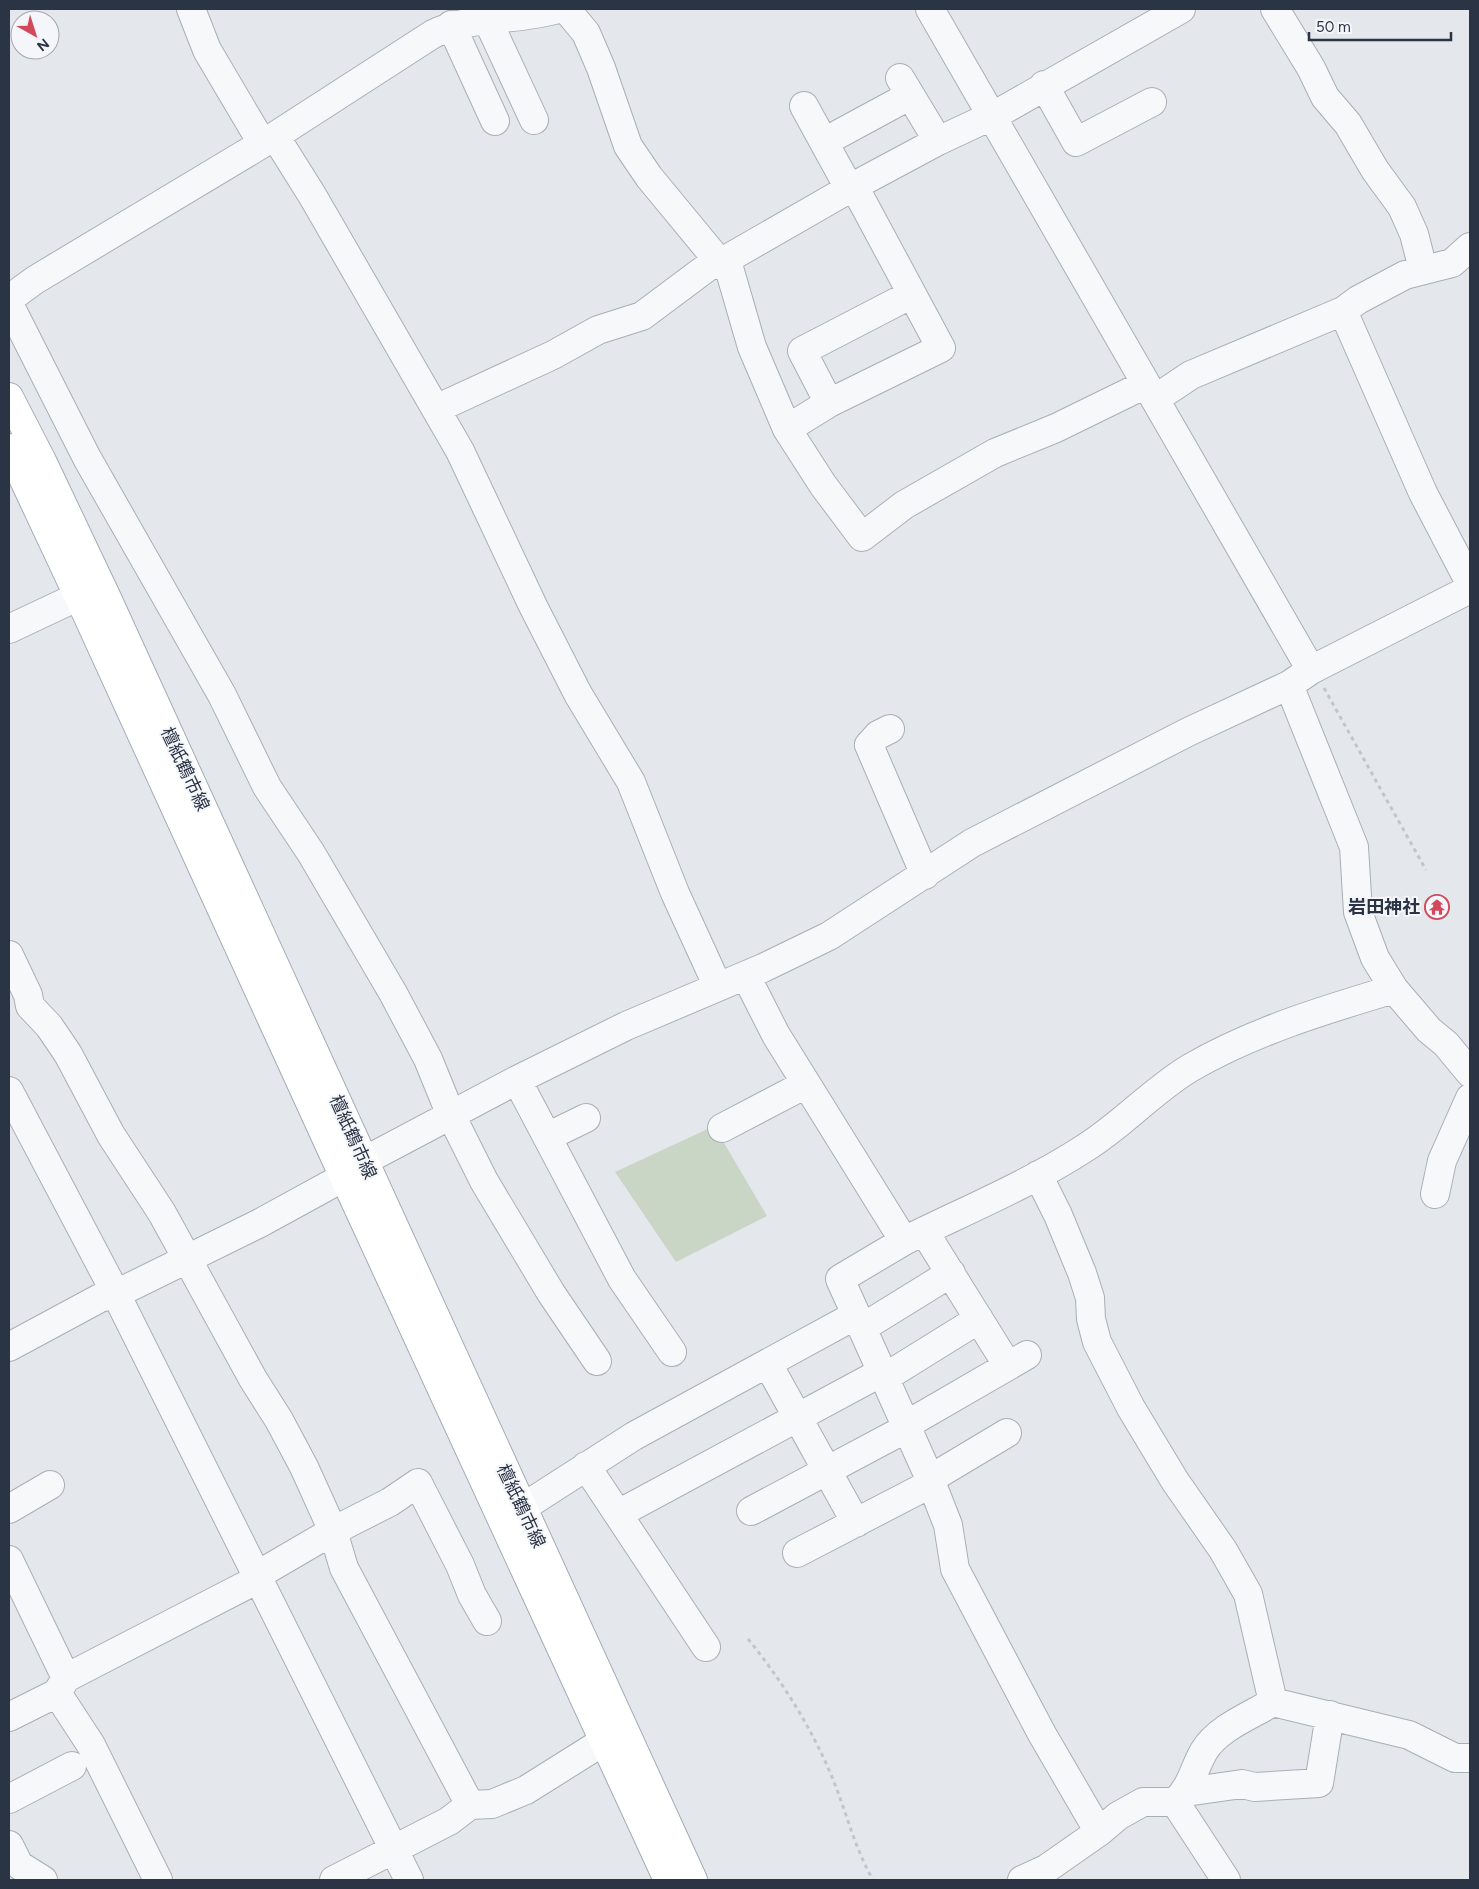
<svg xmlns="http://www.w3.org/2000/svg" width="1479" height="1889" font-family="Figtree,'Noto Sans JP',sans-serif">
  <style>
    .green { fill: #c9d6c5 }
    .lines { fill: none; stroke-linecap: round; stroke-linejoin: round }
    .minor-casing { stroke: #a9aeb7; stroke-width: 30 }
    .major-casing { stroke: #a3abb8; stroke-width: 30 }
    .path { stroke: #c2c5cb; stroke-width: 3; stroke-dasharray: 4 4; stroke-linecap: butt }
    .minor { stroke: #f7f8fa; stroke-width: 28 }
    .major { stroke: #fff; stroke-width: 28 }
    .labels { text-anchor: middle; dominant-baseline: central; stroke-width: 4; stroke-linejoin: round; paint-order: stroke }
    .street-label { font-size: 18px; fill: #2b3445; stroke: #f4f6f9 }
    .poi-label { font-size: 18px; font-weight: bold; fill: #2b3445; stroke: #f4f6f9; text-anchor: end }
  </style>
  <rect width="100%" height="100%" fill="#e4e7ec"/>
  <path class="green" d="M714 1126 767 1216 676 1262 615 1172Z"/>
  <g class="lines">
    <defs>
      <path id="minor" d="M191 9 207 50 262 143
        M566 9 586 33 601 68 628 146 649 177 720 263 854 186 938 141 1000 112 1181 9
        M930 9 1311 670
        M1275 9 1311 68 1325 97 1348 124 1375 170 1402 207 1414 234 1423 269
        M488 21 534 120
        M451 25 495 121
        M900 78 938 141
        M1044 85 1076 142 1152 102
        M804 106 849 188
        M275 136 312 195 460 451 533 606 578 694 631 782 675 893 718 987
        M824 142 909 96
        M727 261 752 347 787 429 823 485 862 537 904 505 995 453 1056 428 1146 384
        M9 299 35 280 275 136 433 34C471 15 518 21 558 9
        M9 304 87 458 222 695 267 787 311 853 393 993 428 1059 450 1113 484 1181 551 1293 597 1361
        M1343 311 1423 493 1470 583
        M1155 399 1191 375 1343 311 1358 300 1405 275 1452 263 1470 247
        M829 403 802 351 912 294
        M438 408 553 355 598 330 642 316 709 266 720 263
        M787 429 829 403 941 348 854 186
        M9 629 79 596
        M1289 685 1354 847 1358 912 1375 958 1394 989 1429 1030 1446 1044 1470 1073
        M890 729 878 735 869 745 925 875
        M9 955 28 995 30 1006 49 1026 68 1054 111 1135 162 1213 253 1379 279 1420 304 1467 333 1531 344 1568 470 1805
        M746 976 776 1035 904 1241C964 1211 1028 1185 1085 1148 1122 1125 1152 1091 1190 1068 1254 1031 1324 1010 1394 989
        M517 1080 622 1279 672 1352
        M9 1091 116 1294 409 1880
        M722 1128 806 1084
        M547 1137 586 1118
        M1038 1175 1058 1215 1082 1273 1090 1298 1091 1319 1097 1342 1131 1408 1175 1481 1223 1550 1248 1594 1273 1702
        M1435 1194 1442 1161 1470 1098
        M924 1231 1008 1366
        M904 1241 840 1279 930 1479 948 1525 955 1569 1042 1734 1099 1832
        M862 1328 951 1273
        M9 1347 100 1298 116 1294 260 1223 344 1177 364 1161 517 1080 626 1026 763 968 829 936 972 843 1188 732 1289 685 1311 670 1470 589
        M768 1364 856 1523
        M884 1378 979 1319
        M906 1425 1027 1355
        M586 1466 706 1647
        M930 1479 1007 1433
        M522 1508 634 1436 856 1315
        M9 1509 50 1485
        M751 1511 907 1428
        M618 1514 882 1372
        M797 1553 932 1483
        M9 1560 66 1678
        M256 1576 333 1531 390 1502 418 1483 460 1565 472 1595 487 1621
        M57 1693 91 1745 158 1880
        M9 1717 57 1693 66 1678 258 1579
        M1186 1792 1242 1784 1255 1787 1319 1783 1330 1715
        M9 1799 72 1766
        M1175 1802 1226 1880
        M9 1845 19 1865 43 1880
        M334 1880 449 1821 470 1805 492 1804 526 1790 604 1741
        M1022 1880 1046 1869 1099 1832 1118 1816 1143 1802H1175C1192 1786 1193 1770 1204 1751 1218 1728 1250 1716 1273 1702L1409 1735 1455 1758H1470"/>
      <path id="major" d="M9 397 42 461 106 596 693 1880
        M9 448 83 606 344 1177 668 1880"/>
    </defs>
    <use href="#minor" class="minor-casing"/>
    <use href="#major" class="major-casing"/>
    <path class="path" d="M1324 688 1426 870
      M748 1639C780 1678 809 1724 829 1770 845 1806 853 1845 873 1880"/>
    <use href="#minor" class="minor"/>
    <use href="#major" class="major"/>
  </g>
  <defs>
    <symbol id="temple-ring" viewBox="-11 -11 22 22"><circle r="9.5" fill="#f4f6f9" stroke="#d1495b" stroke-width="1.5"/><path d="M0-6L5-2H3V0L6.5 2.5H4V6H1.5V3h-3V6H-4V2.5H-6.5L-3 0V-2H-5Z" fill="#d1495b"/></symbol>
  </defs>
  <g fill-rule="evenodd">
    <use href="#temple-ring" x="1423" y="893" width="28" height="28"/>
  </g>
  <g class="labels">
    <g class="street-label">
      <text transform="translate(185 769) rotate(65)">檀紙鶴市線</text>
      <text transform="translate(353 1137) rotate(66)">檀紙鶴市線</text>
      <text transform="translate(521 1506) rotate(65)">檀紙鶴市線</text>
    </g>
    <g class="poi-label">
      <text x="1420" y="907">岩田神社</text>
    </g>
  </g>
  <rect width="1479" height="1889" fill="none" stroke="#2b3445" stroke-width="20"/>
  <g transform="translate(35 35) rotate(141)"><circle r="24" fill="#f4f6f9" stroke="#a4a8b1"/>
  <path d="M0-4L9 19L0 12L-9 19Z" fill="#d1495b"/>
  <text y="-8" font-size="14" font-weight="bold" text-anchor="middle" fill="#2b3445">N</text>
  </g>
  <path d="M1309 32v8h142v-8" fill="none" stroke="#2b3445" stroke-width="2.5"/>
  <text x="1316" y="32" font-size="15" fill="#2b3445" stroke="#f4f6f9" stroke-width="4" paint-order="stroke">50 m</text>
</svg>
